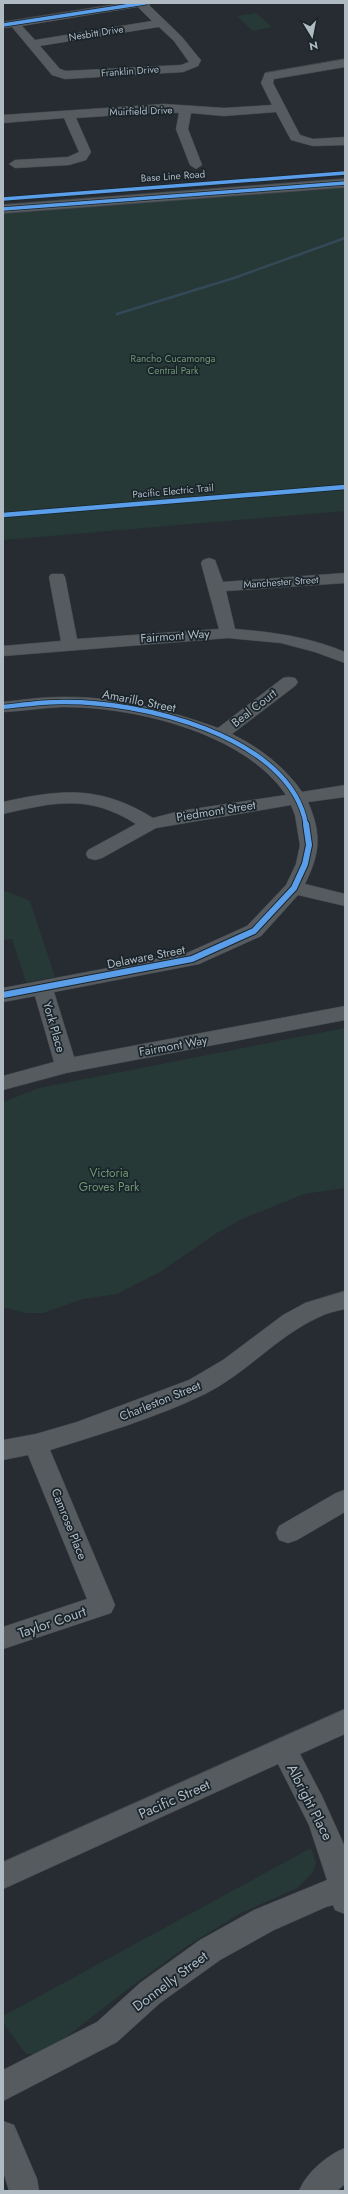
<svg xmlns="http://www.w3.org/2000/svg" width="348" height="2194" font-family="Jost,sans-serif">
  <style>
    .green { fill: #263937 }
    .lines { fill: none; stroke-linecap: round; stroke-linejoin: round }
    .stream { stroke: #344958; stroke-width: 2.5 }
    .minor-casing { stroke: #44484c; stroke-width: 1 }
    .major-casing { stroke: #43494e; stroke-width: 2 }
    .minor { fill: #555b5f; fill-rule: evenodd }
    .major { fill: #575d61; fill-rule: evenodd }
    .cycleway-far2-casing { stroke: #1a242b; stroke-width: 5 }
    .cycleway-far1-casing { stroke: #1a242b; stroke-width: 6 }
    .cycleway-casing { stroke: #1a242b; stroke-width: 8 }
    .cycleway-far2 { stroke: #5a9eea; stroke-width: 3.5 }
    .cycleway-far1 { stroke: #5a9eea; stroke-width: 4.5 }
    .cycleway { stroke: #5a9eea; stroke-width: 6 }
    .labels { text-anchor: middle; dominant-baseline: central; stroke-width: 3.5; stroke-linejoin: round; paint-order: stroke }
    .far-street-label { font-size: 10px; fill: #afbac3; stroke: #1a242b }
    .far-park-label { font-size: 10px; fill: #709771; stroke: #1a242b }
    .street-label { font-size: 12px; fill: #afbac3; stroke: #1a242b }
    .park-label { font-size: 12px; fill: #709771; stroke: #1a242b }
    .near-street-label { font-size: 14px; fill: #afbac3; stroke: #1a242b }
  </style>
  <rect width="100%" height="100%" fill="#262c31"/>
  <path class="green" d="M256 13 272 27 253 31 237 16Z
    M345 188V511L3 540V214Z
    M3 890 30 901 55 977 26 982 12 939 3 940Z
    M345 1028V1188L304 1194 242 1219 217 1233 160 1272 117 1294 83 1299 43 1313H26L3 1307V1102L39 1088Z
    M311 1848 316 1863 313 1872 297 1888 239 1914 187 1946 129 1988 61 2041 38 2054H26L3 2023V2016Z"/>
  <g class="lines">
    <path class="stream" d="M117 314 234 278 345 238"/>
    <defs>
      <path id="minor" d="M123 3H151L149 5 182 37 199 58 201 60 198 66 183 72 65 79 52 75 12 27 3 28 4 22ZM138 7 152 21 35 40 22 26ZM159 27 174 41 189 62 181 65 66 71 60 69 40 46Z
        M345 59V67L274 79 273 83 300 135 313 139 345 137V145L313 146 291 140 276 112 224 116 191 113 188 129 202 165 196 169 190 165 176 129 179 113 164 112 76 118 91 152 86 160 69 165 15 168 9 164 15 160 68 157 79 152 64 118 3 123V115L164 104 224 108 272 105 261 83 265 73Z
        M209 558 215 560 223 582 345 573V583L226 591 235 629C273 632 310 637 345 652V663L315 652 281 643 228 638 3 656V646L61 641 49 577 51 574H63L65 577 77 639 219 629 201 563 203 560Z
        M289 677 295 678 298 682 295 686 232 734C260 748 285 767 302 792L345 785V797L308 802C322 835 320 853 305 884L345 894V906L298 895 261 936 199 964 54 992 74 1057 345 1006V1020L66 1073 3 1090V1076L54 1062 35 996 3 1002V988L187 953 247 926 286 885 296 864 300 845 295 815 291 805 156 828 102 858 95 860 88 858 86 854 88 850 136 824C89 794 55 802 3 814V802C61 789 100 785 153 818L180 811 286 795C244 732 131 706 61 707 42 708 22 711 3 712V702C22 700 42 697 61 697 115 696 168 710 218 728L283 678Z
        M345 1291V1309C336 1311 327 1313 319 1317 277 1336 247 1373 205 1394 158 1417 101 1434 50 1450L115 1605 111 1613 3 1649V1627L87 1599 28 1455 3 1460V1440L36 1434 77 1422 189 1380 223 1360 283 1315 305 1303Z
        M345 1490V1512L297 1540 288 1543 279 1540 276 1533 279 1526 336 1493Z
        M345 1709V1734L300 1754 322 1796 345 1847V1914L335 1910 333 1905 326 1907 274 1930 220 1960 160 2003 117 2042 3 2101V2070L97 2022 140 1983 200 1940 254 1910 327 1880 309 1825 278 1764 3 1889V1862Z
        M3 2121 14 2125 37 2179 39 2191H9L3 2171Z
        M345 2148V2184L337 2191H299C306 2173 327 2155 345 2148Z"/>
      <path id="major" d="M345 179V187L3 213V205Z"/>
    </defs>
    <use href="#minor" class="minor-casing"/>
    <use href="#major" class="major-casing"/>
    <use href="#minor" class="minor"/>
    <use href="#major" class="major"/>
    <defs>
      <path id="cycleway-far2" d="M3 25 145 3
        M3 199 345 173
        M3 209 345 183"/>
      <path id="cycleway-far1" d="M3 515 345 487
        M3 707C22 705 41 702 60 702 137 700 291 735 306 825"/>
      <path id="cycleway" d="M3 995 192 959 254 931 294 888 305 864 309 845 306 824"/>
    </defs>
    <use href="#cycleway-far2" class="cycleway-far2-casing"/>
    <use href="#cycleway-far1" class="cycleway-far1-casing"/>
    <use href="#cycleway" class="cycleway-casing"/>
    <use href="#cycleway-far2" class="cycleway-far2"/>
    <use href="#cycleway-far1" class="cycleway-far1"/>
    <use href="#cycleway" class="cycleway"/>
  </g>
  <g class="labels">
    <g class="far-street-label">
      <text transform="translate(96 33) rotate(-9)">Nesbitt Drive</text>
      <text transform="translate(130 71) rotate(-4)">Franklin Drive</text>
      <text transform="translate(141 111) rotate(-2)">Muirfield Drive</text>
      <text transform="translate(173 176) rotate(-4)">Base Line Road</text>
      <text transform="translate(173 491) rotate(-5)">Pacific Electric Trail</text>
      <text transform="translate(281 582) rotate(-4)">Manchester Street</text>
    </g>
    <g class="far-park-label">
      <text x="173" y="358">Rancho Cucamonga<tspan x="173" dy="12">Central Park</tspan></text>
    </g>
    <g class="street-label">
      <text transform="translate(175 636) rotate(-4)">Fairmont Way</text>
      <text transform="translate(139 701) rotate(11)">Amarillo Street</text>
      <text transform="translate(254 708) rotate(-38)">Beal Court</text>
      <text transform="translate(216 811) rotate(-9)">Piedmont Street</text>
      <text transform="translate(146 957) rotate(-11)">Delaware Street</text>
      <text transform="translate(54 1027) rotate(74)">York Place</text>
      <text transform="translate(173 1046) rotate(-10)">Fairmont Way</text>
      <text transform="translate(160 1401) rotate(-22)">Charleston Street</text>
      <text transform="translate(69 1524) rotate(68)">Camrose Place</text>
    </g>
    <g class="park-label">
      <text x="109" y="1173">Victoria<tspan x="109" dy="14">Groves Park</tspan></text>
    </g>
    <g class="near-street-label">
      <text transform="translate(52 1622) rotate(-19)">Taylor Court</text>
      <text transform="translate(174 1799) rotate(-24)">Pacific Street</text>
      <text transform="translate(310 1802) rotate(63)">Albright Place</text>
      <text transform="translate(170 1981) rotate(-37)">Donnelly Street</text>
    </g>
  </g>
  <rect width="348" height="2194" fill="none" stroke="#afbac3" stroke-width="8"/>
  <g transform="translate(312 36) rotate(170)" stroke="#1a242b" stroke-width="3" paint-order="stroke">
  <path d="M0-3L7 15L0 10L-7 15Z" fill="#afbac3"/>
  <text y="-6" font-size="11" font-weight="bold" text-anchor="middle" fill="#afbac3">N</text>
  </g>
</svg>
